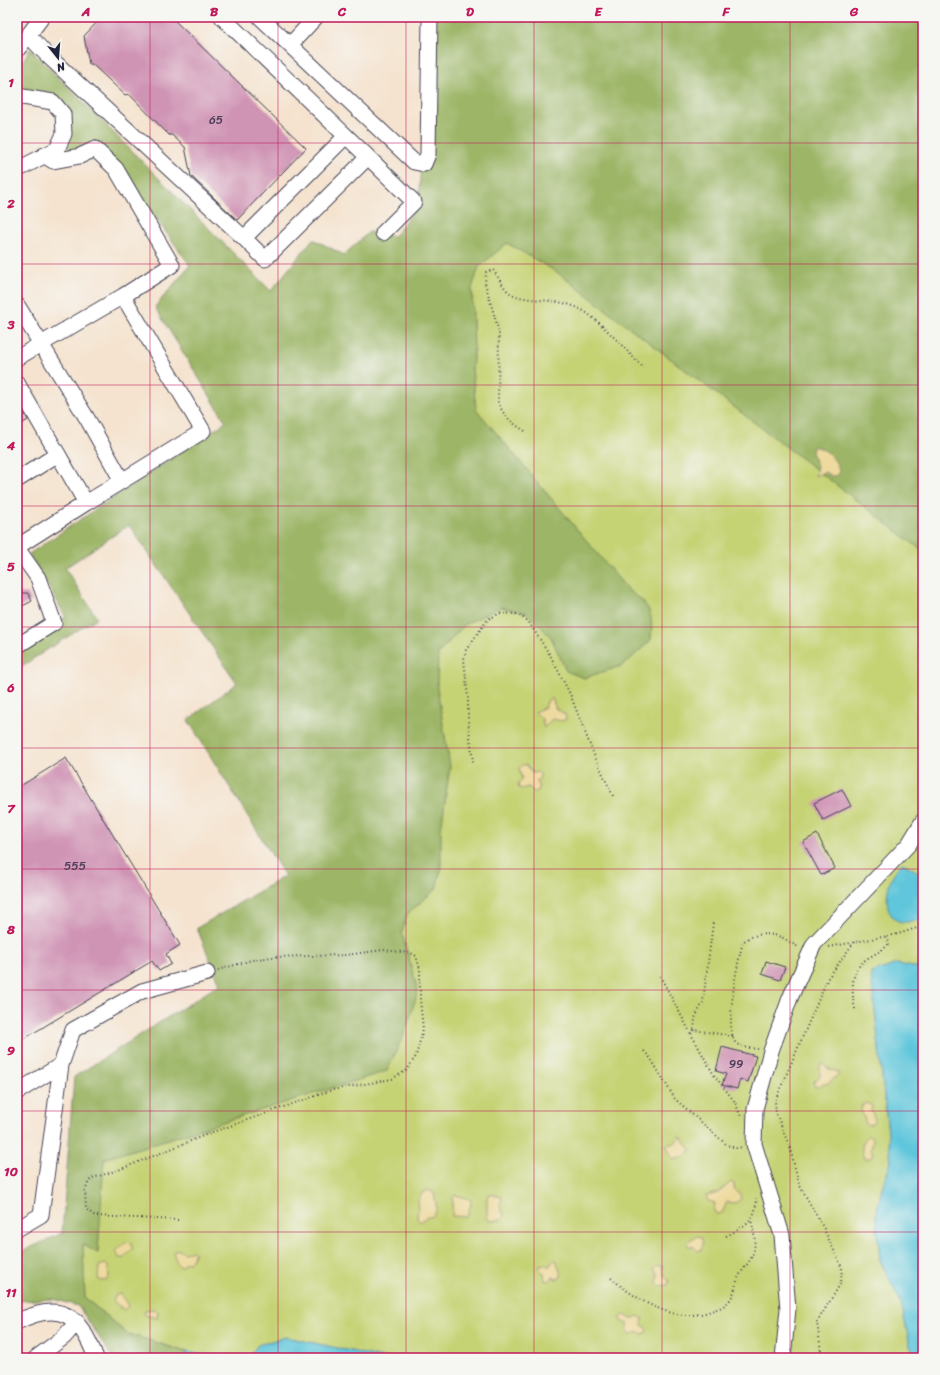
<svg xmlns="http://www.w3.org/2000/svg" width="940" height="1375" font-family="Sriracha,sans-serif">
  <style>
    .green { fill: #c6d375; stroke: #747a58 }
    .forest { fill: #9cb566; stroke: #5f6c50 }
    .sand { fill: #eeda9e; stroke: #887e6c }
    .water { fill: #5ec6db; stroke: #40748b }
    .building { fill: #cf93b4 }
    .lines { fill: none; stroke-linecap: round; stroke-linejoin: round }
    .minor-casing { stroke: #423f51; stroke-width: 17 }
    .path { stroke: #423f51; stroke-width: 2; stroke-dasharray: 1 3; stroke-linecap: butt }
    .minor { stroke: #fff; stroke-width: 15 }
    .grid { fill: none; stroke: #c2185b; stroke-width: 1; stroke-opacity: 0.55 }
    .labels { text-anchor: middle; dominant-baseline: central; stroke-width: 3; stroke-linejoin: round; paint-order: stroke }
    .number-label { font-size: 12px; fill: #4d3e59 }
    .neatline { fill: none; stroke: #c2185b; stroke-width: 1.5 }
    .grid-label { font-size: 13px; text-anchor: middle; font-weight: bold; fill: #c2185b }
  </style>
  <rect width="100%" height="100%" fill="#f6f6f2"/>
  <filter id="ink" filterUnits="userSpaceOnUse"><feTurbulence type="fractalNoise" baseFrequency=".025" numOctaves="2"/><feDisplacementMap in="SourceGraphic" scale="8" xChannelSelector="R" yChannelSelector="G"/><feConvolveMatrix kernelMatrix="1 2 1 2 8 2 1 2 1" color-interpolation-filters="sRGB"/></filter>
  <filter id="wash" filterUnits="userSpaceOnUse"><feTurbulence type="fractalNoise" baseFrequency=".012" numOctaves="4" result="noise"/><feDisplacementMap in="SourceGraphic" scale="16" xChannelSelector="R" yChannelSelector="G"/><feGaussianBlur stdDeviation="0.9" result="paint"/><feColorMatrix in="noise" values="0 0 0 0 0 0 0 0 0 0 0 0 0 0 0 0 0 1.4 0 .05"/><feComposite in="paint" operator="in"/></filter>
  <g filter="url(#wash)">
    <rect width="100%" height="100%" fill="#f5e3cf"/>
    <path class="green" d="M460 223 923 340V969L897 964 871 973 891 1161 882 1188 876 1215 880 1260 901 1303 910 1346 916 1358H383L286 1337 258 1345 248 1358H228L186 1352 126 1333 85 1298 80 1273 83 1152 211 1079 424 697Z"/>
    <path class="forest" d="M432 17H923V551L558 273 507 243 479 267 472 288 474 349 472 368 476 409 628 590C651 606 653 612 651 640L624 665 584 678 566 671 551 637 527 613 500 607 464 625 438 654 437 688 450 766 441 830V870L436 889 407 914 402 933 418 991 405 1032 387 1071 104 1159 98 1253 83 1245 85 1298 126 1333 186 1352 188 1358H113L78 1306 54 1299 17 1301V1254L62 1233 74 1077 220 984 197 928 285 876 188 720 237 683 129 525 65 568 97 618 17 669V648L66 617 29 554 226 422 155 307 190 265 101 143 68 151 64 104 17 88V71L30 49 271 291 313 239 344 255 369 232 394 236 418 206Z"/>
    <path class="sand" d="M813 447C824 445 842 464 838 475L832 476 824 472 815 476 817 466 812 454Z
      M552 698 556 709 565 714 566 719 562 721 552 719 544 728 542 719 535 712 545 707 548 700Z
      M522 765H527L532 773 538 772 540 774V778L536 781 539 787 538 791 534 792 529 787 521 789 519 788 518 783 522 779 519 769Z
      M822 1063 829 1069 838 1072V1076L828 1083 815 1087 813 1082 820 1076V1066Z
      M865 1103 870 1104 872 1106 871 1111 873 1114 874 1122 869 1125 866 1124 861 1109 862 1105Z
      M680 1136 691 1150 685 1156 673 1159 666 1145 675 1143Z
      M868 1136H871L873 1140 871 1149 873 1154 871 1158H864C860 1152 862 1140 868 1136Z
      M731 1182 734 1184V1189L740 1194 741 1199 735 1203 727 1202 722 1213 716 1214 714 1211 715 1203 708 1201 706 1196 718 1193Z
      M428 1190 434 1193 437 1209 433 1216 425 1218 420 1222 417 1218 418 1200 423 1192Z
      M489 1194 502 1197 500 1205 504 1216 500 1220 490 1221 487 1219V1197Z
      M455 1195 470 1199 471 1204 467 1217 452 1216 453 1197Z
      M698 1236 701 1237 703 1243 701 1250 698 1251 694 1247 688 1246 687 1244 691 1239Z
      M126 1242 131 1243 132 1249 124 1258H119L116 1251Z
      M177 1249 184 1253 193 1250 195 1252 191 1261 184 1263 182 1266H178L173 1252Z
      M556 1260 561 1273V1277L557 1279 553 1277 549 1281H545L544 1273 539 1269 540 1265 545 1264 549 1267 552 1261Z
      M105 1264 108 1266 109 1277 107 1280 102 1281 98 1279 99 1266Z
      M657 1266H662L664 1275 669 1281 668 1285 659 1286 657 1284 658 1275 654 1269Z
      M121 1294 129 1305 124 1310 113 1301 116 1295Z
      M155 1309 158 1312 157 1318 144 1315 145 1310Z
      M625 1315 631 1319 638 1316 643 1319 642 1325 646 1327 647 1332 642 1334 637 1331 633 1334 628 1333V1324L622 1322 620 1318Z"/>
    <path class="water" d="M903 863 923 875V918C916 920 908 923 901 922 878 916 887 873 903 863Z
      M897 964 923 969V1358H916L910 1346 901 1303 880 1260 876 1215 882 1188 891 1161 871 973Z
      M286 1337 383 1358H248L258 1345Z
      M186 1352 228 1358H188Z"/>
    <g id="blocks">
      <path class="building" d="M102 17H171L306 148 237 220 191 176 185 147 172 135H169L129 94 125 95 92 64H89L84 36Z
        M17 401 28 420 17 427Z
        M17 593H28L32 601 17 609Z
        M66 758 180 945 166 954 171 964 159 971 152 961 17 1043V788Z
        M842 789 851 806 823 820 814 803Z
        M817 834 835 868 821 875 803 842Z
        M766 961 785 967 780 980 762 974Z
        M722 1047 756 1056 748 1082 740 1079 737 1089 722 1085 726 1074 716 1071Z"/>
    </g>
  </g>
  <g filter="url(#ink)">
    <use href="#blocks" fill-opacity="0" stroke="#423f51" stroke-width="1"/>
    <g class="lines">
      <defs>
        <path id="minor" d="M260 17 414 162 424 164 428 154 430 17
          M28 35 47 55 244 238 346 136 222 17
          M290 45 316 17
          M17 50 42 17
          M17 96 53 102 63 114 64 134 57 149 17 170
          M368 157 414 202 383 233
          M244 238 265 259 368 157 346 136
          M17 305 88 420 122 481 203 431 123 296 172 265 116 169 95 149 80 156 53 161 44 155
          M17 358 123 296
          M17 383 86 503 122 481
          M17 480 58 454
          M17 547 86 503
          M17 548 38 578 54 623 17 646
          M61 1065 73 1030 142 991 207 973
          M17 1092 61 1065 41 1215 17 1229
          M17 1322C61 1300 80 1315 96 1358
          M36 1358 64 1337 77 1322
          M783 1358 788 1309 782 1235 754 1144 755 1109 771 1051 790 998 814 944 909 844 923 821"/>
      </defs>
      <use href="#minor" class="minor-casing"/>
      <path class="path" d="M525 431C512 423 504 417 498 402L499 332 485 283 486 272 493 270C499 277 502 287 510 293 522 302 559 298 578 308 598 317 627 352 644 368
        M473 762 468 720V698L464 659 466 650 488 619 501 613 517 614 528 621 550 655 570 694 594 755 613 796
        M713 923 703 1002 695 1018 694 1030 733 1036
        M829 947 898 934 923 926
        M660 976 691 1034
        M855 1009C851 989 850 970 868 958 875 954 881 951 887 946L889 943 887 936
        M694 1030 691 1034 714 1075 735 1102 741 1117
        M758 1049C751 1048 740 1048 735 1042 724 1028 738 959 743 942 753 933 771 932 783 938 789 941 793 945 799 947
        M644 1051 651 1059 675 1099 727 1145 736 1148 743 1147
        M178 1220 95 1216 86 1209 85 1191 89 1181 93 1178 121 1169 213 1132 332 1090 392 1079 407 1070 416 1056 423 1029 420 999V969L416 956 411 953 383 950 346 955 272 957 252 960 218 970
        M726 1236C743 1228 758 1219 756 1198
        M611 1278C637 1300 675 1325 711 1311 717 1309 724 1307 729 1301 735 1294 735 1284 739 1276 742 1271 745 1267 748 1263 758 1249 755 1235 751 1220
        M822 1358 817 1322 841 1283 842 1268 824 1229 799 1184 790 1148 776 1113 775 1101 828 978 854 942"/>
      <use href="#minor" class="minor"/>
    </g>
  </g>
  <path class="grid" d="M150 17V1358M278 17V1358M406 17V1358M534 17V1358M662 17V1358M790 17V1358M17 143H923M17 264H923M17 385H923M17 506H923M17 627H923M17 748H923M17 869H923M17 990H923M17 1111H923M17 1232H923"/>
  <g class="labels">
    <g class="number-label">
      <text x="216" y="120">65</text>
      <text x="75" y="866">555</text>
      <text x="736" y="1064">99</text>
    </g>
  </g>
  <rect width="940" height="1375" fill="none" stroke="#f6f6f2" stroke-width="44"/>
  <g transform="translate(58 58) rotate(163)" stroke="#f6f6f2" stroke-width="3" paint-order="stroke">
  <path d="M0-3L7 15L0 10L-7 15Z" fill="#22223b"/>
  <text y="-6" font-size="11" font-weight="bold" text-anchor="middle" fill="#22223b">N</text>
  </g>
  <rect x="22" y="22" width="896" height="1331" class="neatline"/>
  <g class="grid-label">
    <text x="86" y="16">A</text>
    <text x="214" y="16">B</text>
    <text x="342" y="16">C</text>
    <text x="470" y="16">D</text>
    <text x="598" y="16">E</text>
    <text x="726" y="16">F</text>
    <text x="854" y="16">G</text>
    <text x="11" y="87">1</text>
    <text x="11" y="208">2</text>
    <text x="11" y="329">3</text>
    <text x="11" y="450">4</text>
    <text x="11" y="571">5</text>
    <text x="11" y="692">6</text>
    <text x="11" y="813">7</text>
    <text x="11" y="934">8</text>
    <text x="11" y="1055">9</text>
    <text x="11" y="1176">10</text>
    <text x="11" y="1297">11</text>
  </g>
</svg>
